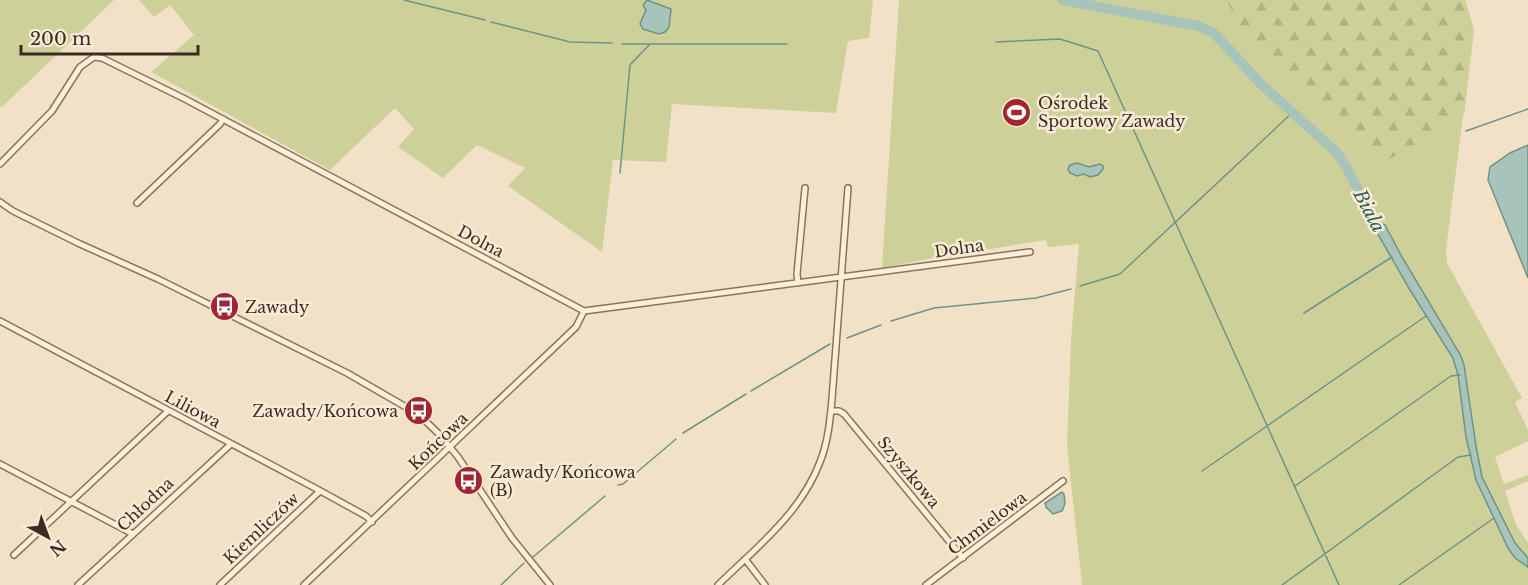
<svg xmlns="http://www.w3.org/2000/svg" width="1528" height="585" font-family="'Libre Baskerville',serif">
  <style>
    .green { fill: #ced099 }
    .forest { fill: url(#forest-firs) }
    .water { fill: #a8c4ba; stroke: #6d9487; stroke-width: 1.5 }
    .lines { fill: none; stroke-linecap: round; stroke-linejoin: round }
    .stream { stroke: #6d9487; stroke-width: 1.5 }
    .river { stroke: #a8c4ba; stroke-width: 10 }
    .minor-casing { stroke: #8e725a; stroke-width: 8 }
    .minor { stroke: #fbefda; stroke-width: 5 }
    .labels { text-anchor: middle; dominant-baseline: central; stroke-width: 5; stroke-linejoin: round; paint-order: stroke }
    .poi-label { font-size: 16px; fill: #3d2b1f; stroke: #f8ebd6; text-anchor: start }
    .street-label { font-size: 16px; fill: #3d2b1f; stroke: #f8ebd6 }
    .water-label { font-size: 18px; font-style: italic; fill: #2d5e57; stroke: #f8ebd6 }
  </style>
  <defs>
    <pattern id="forest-firs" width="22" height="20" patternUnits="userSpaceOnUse" patternTransform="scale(1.5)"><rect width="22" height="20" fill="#ced099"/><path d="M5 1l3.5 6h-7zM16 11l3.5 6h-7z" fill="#b2b383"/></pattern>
  </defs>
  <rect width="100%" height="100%" fill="#f1e1c6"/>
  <path class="green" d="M0 0H114L2 107 0 105Z
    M139 0H873L869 38 848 41 836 113 672 104 666 162 613 160 602 252 508 186 525 168 477 145 443 178 398 147 414 129 395 108 330 170 151 72 194 35 170 5 154 17Z
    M899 0H1465L1474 30 1446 249 1447 263 1522 398 1515 402 1528 430V441L1495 457 1504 484 1528 475V481L1505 491 1516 525 1528 543V585H1082L1067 445 1071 340 1079 244 1048 247 1046 240 933 258 882 268Z"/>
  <path class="forest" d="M1226 0H1465L1474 30 1464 116 1376 167 1305 84 1259 58Z"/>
  <path class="water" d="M647 0 671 9 669 27 665 32 659 34 643 29 640 24 646 10 643 5Z
    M1528 145V278L1488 180 1490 167 1510 153Z
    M1077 163 1089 167 1100 164 1103 166V169L1098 175 1090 177 1084 174 1077 176 1070 173 1068 169 1070 165Z
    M1371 213 1378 222 1385 225 1402 257 1461 356 1464 365 1476 446 1482 477 1515 543 1528 558V567L1515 558 1508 548 1476 480 1466 437 1458 375 1453 358 1410 290 1367 215Z
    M1062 492 1064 494 1065 504 1062 511 1053 514 1046 507 1045 503Z"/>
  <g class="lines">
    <path class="stream" d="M404 0 485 20
      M491 22 570 42 612 43
      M996 42 1060 39 1098 51 1339 585
      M622 44H787
      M1466 131 1528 109
      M620 173 630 65 649 45
      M1080 286 1120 274 1293 112
      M1304 313 1392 257
      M891 321 934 308 1036 298 1071 289
      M847 338 881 325
      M751 391 830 344
      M683 433 746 394
      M1202 471 1426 316
      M618 485 623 484 676 439
      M1295 486 1451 376 1460 375
      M533 557 605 496
      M501 585 524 563
      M1282 585 1458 457 1471 455
      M1399 585 1494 518"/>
    <path class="river" d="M1063 0 1198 26 1214 33 1260 83 1337 153 1347 168 1376 226"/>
    <defs>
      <path id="minor" d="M0 164 52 111 80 67 94 57 102 58 185 99 584 311 1030 252
        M0 202 13 211 80 244 158 279 347 373 418 414 439 434 458 457 512 538 550 585
        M137 203 220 124 223 119
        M798 283 797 274 805 188
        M0 321 315 488 366 516 372 522
        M831 411H839L844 414 963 558
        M0 464 133 534
        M14 555 168 411
        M745 559 765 585
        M78 585 231 444
        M220 585 320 491
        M304 585 576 327 584 311
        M718 585C756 548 801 513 820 462 828 442 830 421 832 399L848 188
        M926 585 1063 481"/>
    </defs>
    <use href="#minor" class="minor-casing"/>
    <use href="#minor" class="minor"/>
  </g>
  <defs>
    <symbol id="stadium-disc" viewBox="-11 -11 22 22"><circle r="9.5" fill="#a02731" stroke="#f8ebd6"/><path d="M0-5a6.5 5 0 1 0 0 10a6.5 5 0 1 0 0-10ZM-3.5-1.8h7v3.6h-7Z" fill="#fff"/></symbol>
    <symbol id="bus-disc" viewBox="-11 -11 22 22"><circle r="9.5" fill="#a02731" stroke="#f8ebd6"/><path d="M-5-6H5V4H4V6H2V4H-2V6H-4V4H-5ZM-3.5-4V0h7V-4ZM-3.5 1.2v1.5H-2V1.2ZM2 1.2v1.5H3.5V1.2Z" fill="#fff"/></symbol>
  </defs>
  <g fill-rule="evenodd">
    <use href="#stadium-disc" x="1000" y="96" width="33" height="33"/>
    <use href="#bus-disc" x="208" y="290" width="33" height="33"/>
    <use href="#bus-disc" x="402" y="394" width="33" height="33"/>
    <use href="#bus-disc" x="452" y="464" width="33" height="33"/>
  </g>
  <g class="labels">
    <g class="poi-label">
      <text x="1038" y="103">Ośrodek<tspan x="1038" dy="18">Sportowy Zawady</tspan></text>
      <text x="245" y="307">Zawady</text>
      <text x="398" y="411" text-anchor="end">Zawady/Końcowa</text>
      <text x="490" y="472">Zawady/Końcowa<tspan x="490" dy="18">(B)</tspan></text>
    </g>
    <g class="street-label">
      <text transform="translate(481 241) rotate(28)">Dolna</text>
      <text transform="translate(959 248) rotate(-8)">Dolna</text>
      <text transform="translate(193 409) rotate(28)">Liliowa</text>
      <text transform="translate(438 441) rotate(-44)">Końcowa</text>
      <text transform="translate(909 472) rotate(50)">Szyszkowa</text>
      <text transform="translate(145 504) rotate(-43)">Chłodna</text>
      <text transform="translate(987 523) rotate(-37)">Chmielowa</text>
      <text transform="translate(261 528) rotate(-43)">Kiemliczów</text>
    </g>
    <g class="water-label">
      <text transform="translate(1369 211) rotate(62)">Biala</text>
    </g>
  </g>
  <g transform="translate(48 537) rotate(139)" stroke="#f8ebd6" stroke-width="4.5" paint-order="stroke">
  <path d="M0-4.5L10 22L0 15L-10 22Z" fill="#3d2b1f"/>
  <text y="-9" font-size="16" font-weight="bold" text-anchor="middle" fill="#3d2b1f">N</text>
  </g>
  <path d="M21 45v9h177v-9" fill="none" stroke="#3d2b1f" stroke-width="3"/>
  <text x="30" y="45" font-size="18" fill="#3d2b1f" stroke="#f8ebd6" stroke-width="4.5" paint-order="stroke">200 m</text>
</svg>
